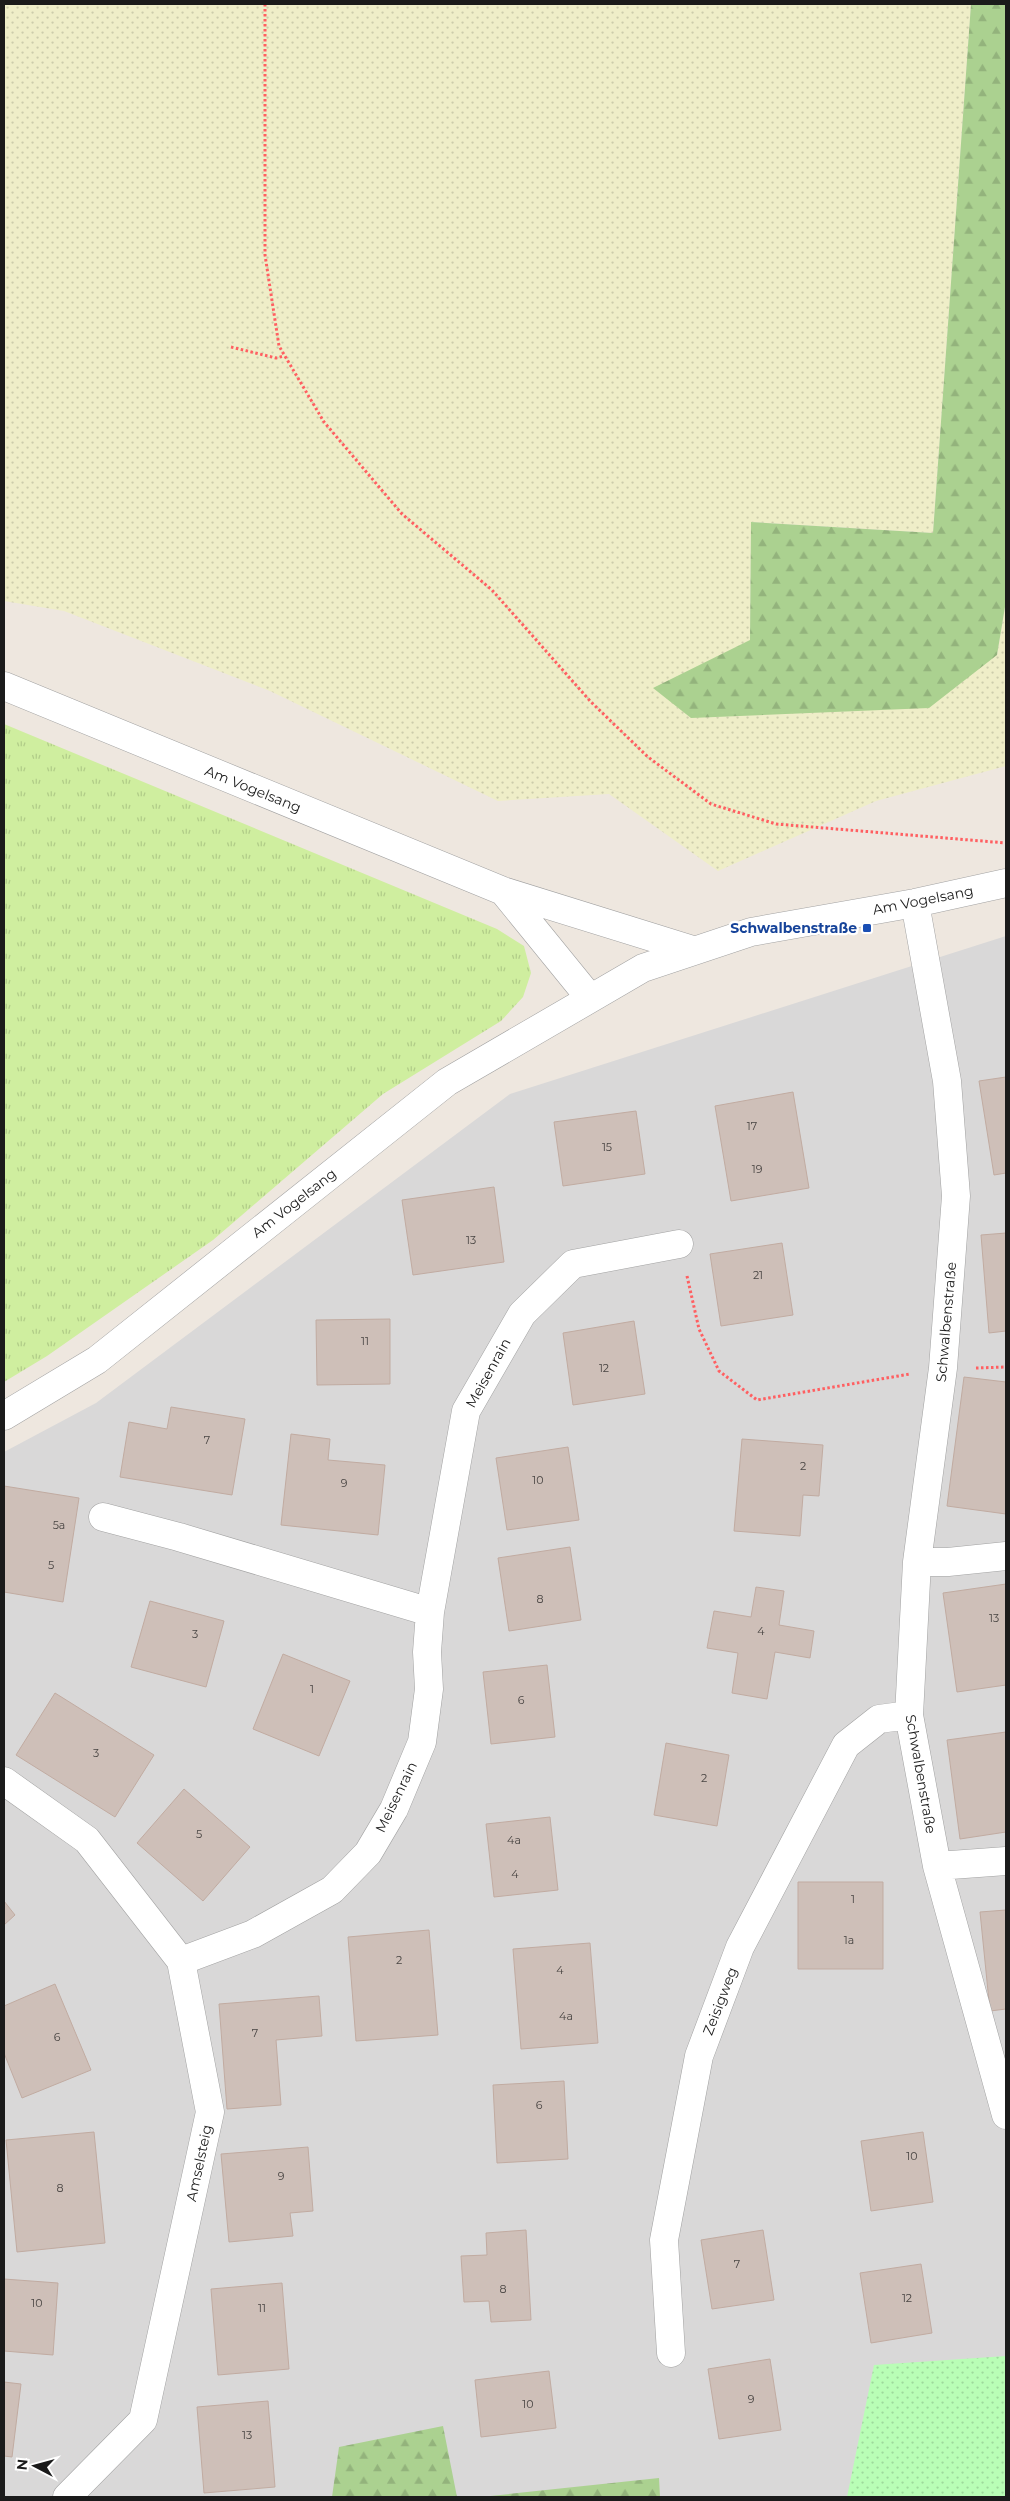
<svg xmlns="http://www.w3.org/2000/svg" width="1010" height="2501" font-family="Montserrat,sans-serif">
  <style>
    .residential { fill: #d9d8d8 }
    .farmland { fill: url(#farmland-dots) }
    .grass { fill: url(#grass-tufts) }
    .forest { fill: url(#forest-firs) }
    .park { fill: url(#park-dots) }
    .building { fill: #cebfb8; stroke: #c1aba1 }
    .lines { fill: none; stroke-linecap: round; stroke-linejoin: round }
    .street-casing { stroke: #a2a2a2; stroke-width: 29 }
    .path { stroke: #ff5f61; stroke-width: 3; stroke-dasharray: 2.5 2.5; stroke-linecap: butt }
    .street { stroke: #fff; stroke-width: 28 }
    .transit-dot { fill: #1a4fb4; stroke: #fff; stroke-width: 2 }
    .labels { text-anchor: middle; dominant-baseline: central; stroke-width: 4.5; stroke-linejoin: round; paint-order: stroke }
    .number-label { font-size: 11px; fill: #484442 }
    .street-label { font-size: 14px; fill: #1b1b1b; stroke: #fff }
    .transit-label { font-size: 14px; font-weight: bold; fill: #164399; stroke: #fff; text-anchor: end }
  </style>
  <defs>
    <pattern id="farmland-dots" width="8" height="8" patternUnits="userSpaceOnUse" patternTransform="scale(1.25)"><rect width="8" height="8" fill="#efeec8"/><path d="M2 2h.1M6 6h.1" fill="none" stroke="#ccccab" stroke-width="1.8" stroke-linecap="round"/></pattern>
    <pattern id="grass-tufts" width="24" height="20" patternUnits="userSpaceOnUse" patternTransform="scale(1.25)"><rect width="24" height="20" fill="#cfee9f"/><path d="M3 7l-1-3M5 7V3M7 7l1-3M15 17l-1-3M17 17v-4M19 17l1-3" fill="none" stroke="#b1cc88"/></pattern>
    <pattern id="forest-firs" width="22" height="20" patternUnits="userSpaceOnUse" patternTransform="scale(1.25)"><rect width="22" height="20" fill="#abd190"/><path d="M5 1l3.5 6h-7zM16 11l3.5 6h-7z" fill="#93b37c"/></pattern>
    <pattern id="park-dots" width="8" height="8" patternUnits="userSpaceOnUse" patternTransform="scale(1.25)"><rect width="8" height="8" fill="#b9feb6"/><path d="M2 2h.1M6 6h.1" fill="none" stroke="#9ed99c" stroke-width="1.8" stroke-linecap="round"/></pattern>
  </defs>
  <rect width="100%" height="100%" fill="#eee7df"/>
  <path class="residential" d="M1006 936V2497H4V1452L96 1403 510 1094Z"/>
  <path class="farmland" d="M4 4H971L933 533 751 522 750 640 997 655 1006 601V766L876 801 718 871 609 794 498 801 270 691 64 611 4 601Z"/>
  <path class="grass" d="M4 724 497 929 524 946 531 973 523 997 501 1021 383 1094 213 1240 47 1356 4 1382Z"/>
  <path class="forest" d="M971 4H1006V601L997 655 929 708 691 718 653 688 750 640 751 522 933 533Z
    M443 2426 457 2497H332L339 2447Z
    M659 2478 660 2497H481Z"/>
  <path class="park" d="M1006 2356V2497H847L874 2365Z"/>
  <path class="building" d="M1006 1077V1173L994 1175 979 1081Z
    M793 1092 809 1188 731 1201 715 1106Z
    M636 1111 645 1174 563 1186 554 1122Z
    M494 1187 504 1262 413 1275 402 1200Z
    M1006 1233V1331L989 1333 981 1235Z
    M782 1243 793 1315 721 1326 710 1254Z
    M390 1319V1384L317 1385 316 1320Z
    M634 1321 645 1394 573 1405 563 1333Z
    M964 1377 1006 1382V1514L947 1506Z
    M171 1407 245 1419 232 1495 120 1477 129 1422 167 1429Z
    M291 1434 330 1439 328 1460 385 1465 378 1535 281 1525Z
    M742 1439 823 1445 819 1496 803 1495 800 1536 734 1531Z
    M568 1447 579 1520 507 1530 496 1458Z
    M4 1486 79 1498 63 1602 4 1592Z
    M570 1547 581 1620 509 1631 498 1558Z
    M1006 1584V1685L957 1692 943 1593Z
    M756 1587 784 1591 779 1625 814 1631 810 1658 775 1652 767 1699 732 1693 738 1653 707 1648 714 1611 751 1617Z
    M150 1601 224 1621 206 1687 131 1667Z
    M283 1654 350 1681 319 1756 253 1729Z
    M547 1665 555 1737 491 1744 483 1672Z
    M55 1693 154 1755 115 1817 16 1755Z
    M1006 1732V1832L960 1839 947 1740Z
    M666 1743 729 1755 717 1826 654 1815Z
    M184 1789 250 1847 203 1901 137 1843Z
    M550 1817 558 1890 494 1897 486 1824Z
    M798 1882H883V1969H798Z
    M4 1901 15 1915 4 1925Z
    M1006 1910V2009L990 2011 980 1912Z
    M429 1930 438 2035 356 2041 348 1937Z
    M590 1943 598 2043 521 2049 513 1949Z
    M55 1984 91 2070 22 2098 4 2053V2006Z
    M319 1996 322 2036 276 2040 281 2105 227 2109 219 2004Z
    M564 2081 568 2159 497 2163 493 2085Z
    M94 2132 105 2243 17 2252 6 2140Z
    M923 2132 933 2202 871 2211 861 2141Z
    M308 2147 313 2211 290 2213 293 2236 229 2242 221 2154Z
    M526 2230 531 2320 491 2322 489 2301 464 2302 461 2256 487 2255 486 2233Z
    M763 2230 774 2300 712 2309 701 2240Z
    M921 2264 932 2333 871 2343 860 2273Z
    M4 2279 58 2283 53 2355 4 2351Z
    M282 2283 289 2369 218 2375 211 2289Z
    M770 2359 781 2430 719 2439 708 2369Z
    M549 2371 556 2428 481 2437 475 2380Z
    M4 2382 21 2384 12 2457 4 2456Z
    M268 2401 275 2487 204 2493 197 2407Z"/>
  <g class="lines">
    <defs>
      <path id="street" d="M4 686 503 891 693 950
        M503 891 590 998
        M915 903 947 1081 956 1196 943 1368 917 1562 909 1715 937 1866 1006 2115
        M4 1416 97 1360 447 1082 643 968 751 932 915 903 1006 883
        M103 1517 179 1537 430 1612
        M917 1562H948L1006 1556
        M4 1781 87 1840 181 1961 210 2112 143 2420 67 2497
        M937 1866 1006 1861
        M181 1961 253 1934 332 1890 368 1853 394 1809 422 1742 429 1689 427 1652 430 1612 466 1411 522 1314 573 1264 679 1244
        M671 2353 664 2240 699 2056 740 1947 846 1745 879 1719 909 1715"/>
    </defs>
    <use href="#street" class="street-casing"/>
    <path class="path" d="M265 4V255L279 346 324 422 402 514 492 590 591 702 648 757 711 804 776 824 1006 843
      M231 347 276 358 284 356
      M687 1276 699 1329 719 1371 757 1400 910 1374
      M976 1368 1006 1367"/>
    <use href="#street" class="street"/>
  </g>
  <rect class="transit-dot" x="862" y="923" width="10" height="10" rx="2.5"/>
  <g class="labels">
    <g class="number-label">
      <text x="752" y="1126">17</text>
      <text x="607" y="1147">15</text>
      <text x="757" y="1169">19</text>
      <text x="471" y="1240">13</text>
      <text x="758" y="1275">21</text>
      <text x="365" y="1341">11</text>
      <text x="604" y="1368">12</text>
      <text x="207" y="1440">7</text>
      <text x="803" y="1466">2</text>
      <text x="538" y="1480">10</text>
      <text x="344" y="1483">9</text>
      <text x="59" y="1525">5a</text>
      <text x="51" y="1565">5</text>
      <text x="540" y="1599">8</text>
      <text x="994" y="1618">13</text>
      <text x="761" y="1631">4</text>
      <text x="195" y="1634">3</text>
      <text x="312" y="1689">1</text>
      <text x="521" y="1700">6</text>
      <text x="96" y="1753">3</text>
      <text x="704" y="1778">2</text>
      <text x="199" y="1834">5</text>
      <text x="514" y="1840">4a</text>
      <text x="515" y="1874">4</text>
      <text x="853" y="1899">1</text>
      <text x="849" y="1940">1a</text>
      <text x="399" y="1960">2</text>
      <text x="560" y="1970">4</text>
      <text x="566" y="2016">4a</text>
      <text x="255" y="2033">7</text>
      <text x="57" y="2037">6</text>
      <text x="539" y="2105">6</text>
      <text x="912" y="2156">10</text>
      <text x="281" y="2176">9</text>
      <text x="60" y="2188">8</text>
      <text x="737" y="2264">7</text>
      <text x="503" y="2289">8</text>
      <text x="907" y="2298">12</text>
      <text x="37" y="2303">10</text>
      <text x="262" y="2308">11</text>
      <text x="751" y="2399">9</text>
      <text x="528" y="2404">10</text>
      <text x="247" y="2435">13</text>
    </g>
    <g class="street-label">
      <text transform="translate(253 789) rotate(22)">Am Vogelsang</text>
      <text transform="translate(923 900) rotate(-11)">Am Vogelsang</text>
      <text transform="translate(294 1203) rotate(-38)">Am Vogelsang</text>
      <text transform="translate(946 1322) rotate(-85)">Schwalbenstraße</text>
      <text transform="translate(488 1373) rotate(-61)">Meisenrain</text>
      <text transform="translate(921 1774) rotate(80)">Schwalbenstraße</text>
      <text transform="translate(396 1797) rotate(-64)">Meisenrain</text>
      <text transform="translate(720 2001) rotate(-69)">Zeisigweg</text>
      <text transform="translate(199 2163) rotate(-78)">Amselsteig</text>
    </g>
    <g class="transit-label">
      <text x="857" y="928">Schwalbenstraße</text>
    </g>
  </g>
  <rect width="1010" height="2501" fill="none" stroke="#1b1b1b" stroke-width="10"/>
  <g transform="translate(35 2466) rotate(276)" stroke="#ffffff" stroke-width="4" paint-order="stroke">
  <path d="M0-4L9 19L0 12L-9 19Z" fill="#1b1b1b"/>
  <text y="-8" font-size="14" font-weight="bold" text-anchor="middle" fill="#1b1b1b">N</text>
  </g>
</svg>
